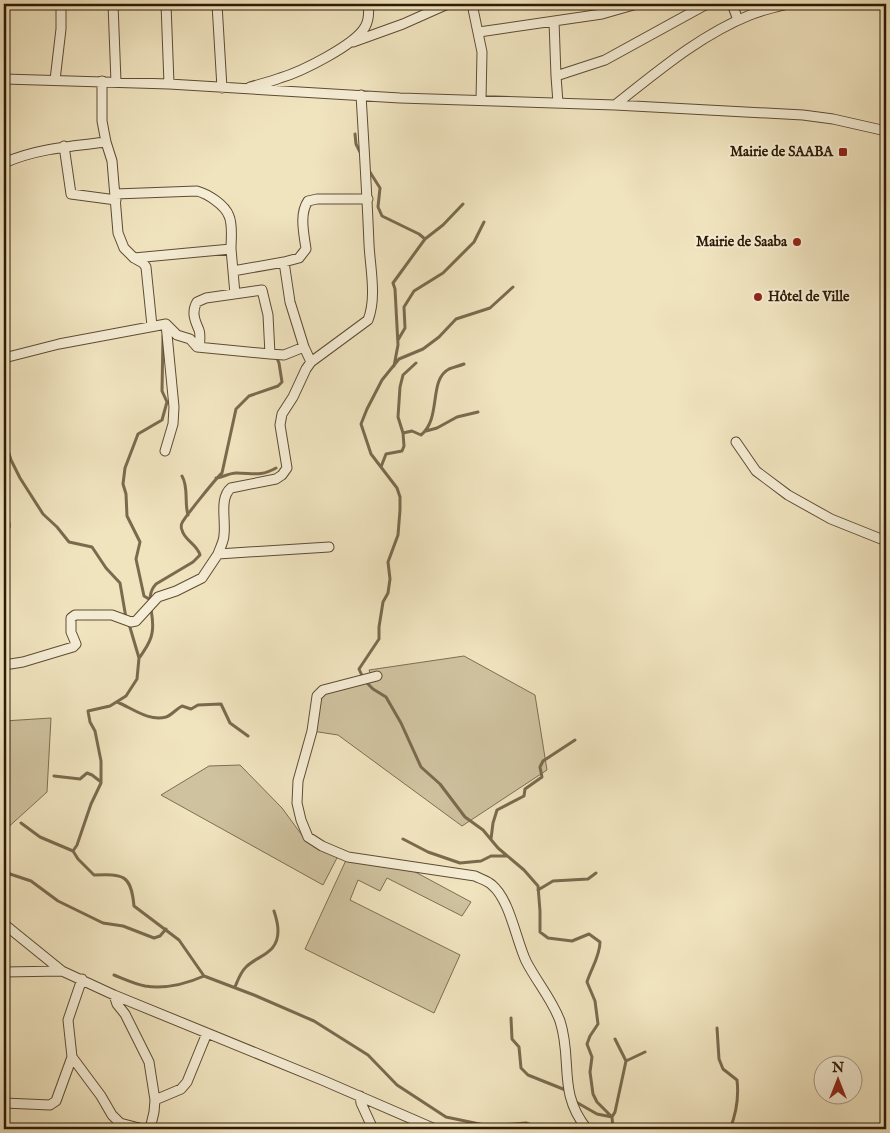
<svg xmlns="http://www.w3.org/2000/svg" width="890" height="1133" font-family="'IM FELL English',serif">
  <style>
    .green { fill: #cfc29f; stroke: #7e6e52 }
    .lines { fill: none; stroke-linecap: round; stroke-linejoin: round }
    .stream { stroke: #7a6a4e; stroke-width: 3 }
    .minor-casing { stroke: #5e4c33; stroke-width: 11 }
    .minor { stroke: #f5edd5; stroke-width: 9 }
    .poi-dot { fill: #8f2418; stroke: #f5edd5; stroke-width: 2 }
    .labels { text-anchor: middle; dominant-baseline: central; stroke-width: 4; stroke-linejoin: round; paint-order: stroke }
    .poi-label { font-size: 14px; font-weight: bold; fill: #2d1a04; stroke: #f5edd5; text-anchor: end }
  </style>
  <rect width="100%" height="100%" fill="#f0e4bf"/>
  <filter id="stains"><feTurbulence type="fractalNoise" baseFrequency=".004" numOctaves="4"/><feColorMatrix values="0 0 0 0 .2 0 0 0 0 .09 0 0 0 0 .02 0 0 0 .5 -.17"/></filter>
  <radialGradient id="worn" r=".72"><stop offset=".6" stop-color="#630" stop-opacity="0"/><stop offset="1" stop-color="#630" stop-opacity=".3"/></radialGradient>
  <path class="green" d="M464 656 535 695 547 770 462 826 338 735 312 731 316 690 372 679 369 670Z
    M51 718 47 792 4 831V721Z
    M240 765 282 808 304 838 338 856 323 885 161 795 209 766Z
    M347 858 406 867 471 902 462 916 387 878 380 891 358 880 350 900 460 955 434 1013 305 949Z"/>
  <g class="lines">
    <path class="stream" d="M355 134 356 144 361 154
      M368 169 380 188 378 207 382 216 419 234 425 239 393 283 395 289 398 345 394 366
      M425 239 443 225 463 204
      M513 287 490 308 456 319 439 337 423 349 399 359 382 380 367 409 361 424 371 454 397 488 400 497V510L398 535 388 562 390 579 388 593 383 602 379 627V639L359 669 364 680 373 689 386 697 401 723 421 767 440 784 465 817 483 830 498 848 524 870 538 886 540 911V932L548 938 572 941 589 934 600 942C600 956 591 969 587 982L595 1001 598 1024 590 1036 587 1044 592 1057 590 1072 593 1094 597 1102 612 1117 613 1129
      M398 340 405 328 404 307 414 291 443 273 474 242 484 222
      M426 431 437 428 457 417 478 412
      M403 433 398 417 400 387 403 375 416 363
      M4 438 11 460 20 478 43 514 57 527 69 542 92 547 106 568 120 583 126 618
      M381 467 386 454 402 451 404 446 403 433 412 431 421 435C442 418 428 380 449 369 454 367 459 366 464 364
      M182 476C189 488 184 502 188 515
      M216 478C223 477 230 473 236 473 253 473 260 477 276 468
      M149 599 144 596 136 559 140 542 127 516 126 494 123 484 125 468 138 434 162 420 167 402 162 391 163 336
      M129 624 139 658 137 679 126 696 110 706 88 711 90 722 95 731 101 761V783L91 804 77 845 73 851 78 859 94 875C123 874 131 874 134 906L179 940 204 976 254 995 314 1021 368 1055 397 1085 446 1117 489 1126 526 1123 543 1129
      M140 657C145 649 151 642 152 633 156 614 143 598 156 584L193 562 200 555C197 544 184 540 182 530 181 529 181 524 182 523 184 518 217 477 222 473L236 409 249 396 278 386 282 382 279 363 276 356
      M117 702C132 708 149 722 166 717 172 715 176 709 182 706L191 709 198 705 221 704 230 723 248 736
      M54 776 80 779 87 773 92 775 101 782
      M21 823 40 837 73 851
      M403 839 428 852 460 863 481 861 491 856H507
      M491 839 493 823 497 810 524 796 525 789 542 777 540 767 543 761 575 740
      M4 872 31 881 58 901 103 923 123 926 154 938 160 936 166 929
      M538 890 553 881 588 879 596 873
      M114 975C124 979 135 984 145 986 165 989 186 984 204 976
      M235 987C238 980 240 973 246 967 258 955 278 954 278 931 278 924 276 917 274 911
      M511 1018 512 1039 519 1047 521 1068 528 1075 568 1091
      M717 1028 719 1059 723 1069 737 1080C739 1097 736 1114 730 1129
      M615 1039 626 1061
      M576 1102 597 1114 612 1117 615 1112 626 1061 645 1052"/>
    <defs>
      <path id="minor" d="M113 4 116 82
        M166 4 169 84
        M217 4 222 88
        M472 4 482 52 481 100
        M732 4 738 20
        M554 21 556 76
        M479 32 602 14 637 4
        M353 42 403 24 448 4
        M4 79 169 84 400 98 615 105 803 115 833 119 886 131
        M55 80 61 29V4
        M250 87C260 84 270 82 280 78 301 72 355 45 365 27 369 20 369 11 368 4
        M558 103 556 76 605 60 707 4
        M615 105C657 72 700 35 750 15 762 10 775 7 788 4
        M106 142 112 161 118 233 124 248 134 258 143 263 146 267 152 326
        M64 146 71 194 116 200
        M4 163C35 149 72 146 106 142L102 121V81
        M115 194 197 191C208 194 225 205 229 216 233 225 231 239 231 249L134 258
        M231 249 235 294
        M284 262 299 258 306 249C304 234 299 214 308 201L317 199H368
        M233 271 284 262 290 302 304 347
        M166 324 177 335 190 339 197 347 270 354 268 315 262 290 206 298 197 302C191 312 195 321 199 330 201 335 199 342 200 347
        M270 354 284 355 304 347 311 362
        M4 358 59 344 166 324 174 407 173 424 165 451
        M736 442 756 471 788 495 831 519 886 541
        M4 515 5 526 4 530
        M218 554C220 548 224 541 224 535 226 520 219 498 231 488L276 479 282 475 287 468 280 425 282 414 293 397 306 369 311 362 368 320C377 297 370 267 369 244 367 194 364 145 361 95
        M4 665 23 662 73 647 76 644 71 632V618L75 615H112L131 622 136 621 158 597 176 591 202 578 218 554 329 547
        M377 676 323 690 317 696 312 731 298 781 297 803 301 820 308 837 322 846 348 857 475 876C481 879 488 881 492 885 510 900 516 940 526 961 536 981 552 999 560 1021 573 1061 557 1092 587 1129
        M4 924 62 971 114 995 322 1080 435 1129
        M4 972 62 971
        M82 979 68 1020 72 1057 101 1096 112 1115 120 1123 143 1129
        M114 995 117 1004 125 1014 149 1062 155 1100 154 1112 150 1129
        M360 1096 361 1103 373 1129
        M155 1100 181 1089 187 1082 207 1033
        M4 1103 50 1105 56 1101 72 1057"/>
    </defs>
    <use href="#minor" class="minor-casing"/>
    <use href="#minor" class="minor"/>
  </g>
  <g class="poi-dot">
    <rect x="838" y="147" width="10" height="10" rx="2.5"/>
    <circle cx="797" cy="242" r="5"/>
    <circle cx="758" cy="297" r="5"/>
  </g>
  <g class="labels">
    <g class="poi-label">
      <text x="833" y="152">Mairie de SAABA</text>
      <text x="787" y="242">Mairie de Saaba</text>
      <text x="768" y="297" text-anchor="start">Hôtel de Ville</text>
    </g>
  </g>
  <rect width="890" height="1133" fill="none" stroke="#f0e4bf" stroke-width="20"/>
  <rect x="5" y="5" width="880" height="1123" fill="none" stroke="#2d1a04" stroke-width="2.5"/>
  <rect x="10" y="10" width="870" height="1113" fill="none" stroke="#2d1a04"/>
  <g transform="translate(838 1080)"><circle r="24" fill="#f5edd5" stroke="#a59981"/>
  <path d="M0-4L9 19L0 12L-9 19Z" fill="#8f2418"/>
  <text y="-8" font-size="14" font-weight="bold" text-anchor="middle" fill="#2d1a04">N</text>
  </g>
  <rect width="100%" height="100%" filter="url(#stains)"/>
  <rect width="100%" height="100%" fill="url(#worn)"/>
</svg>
